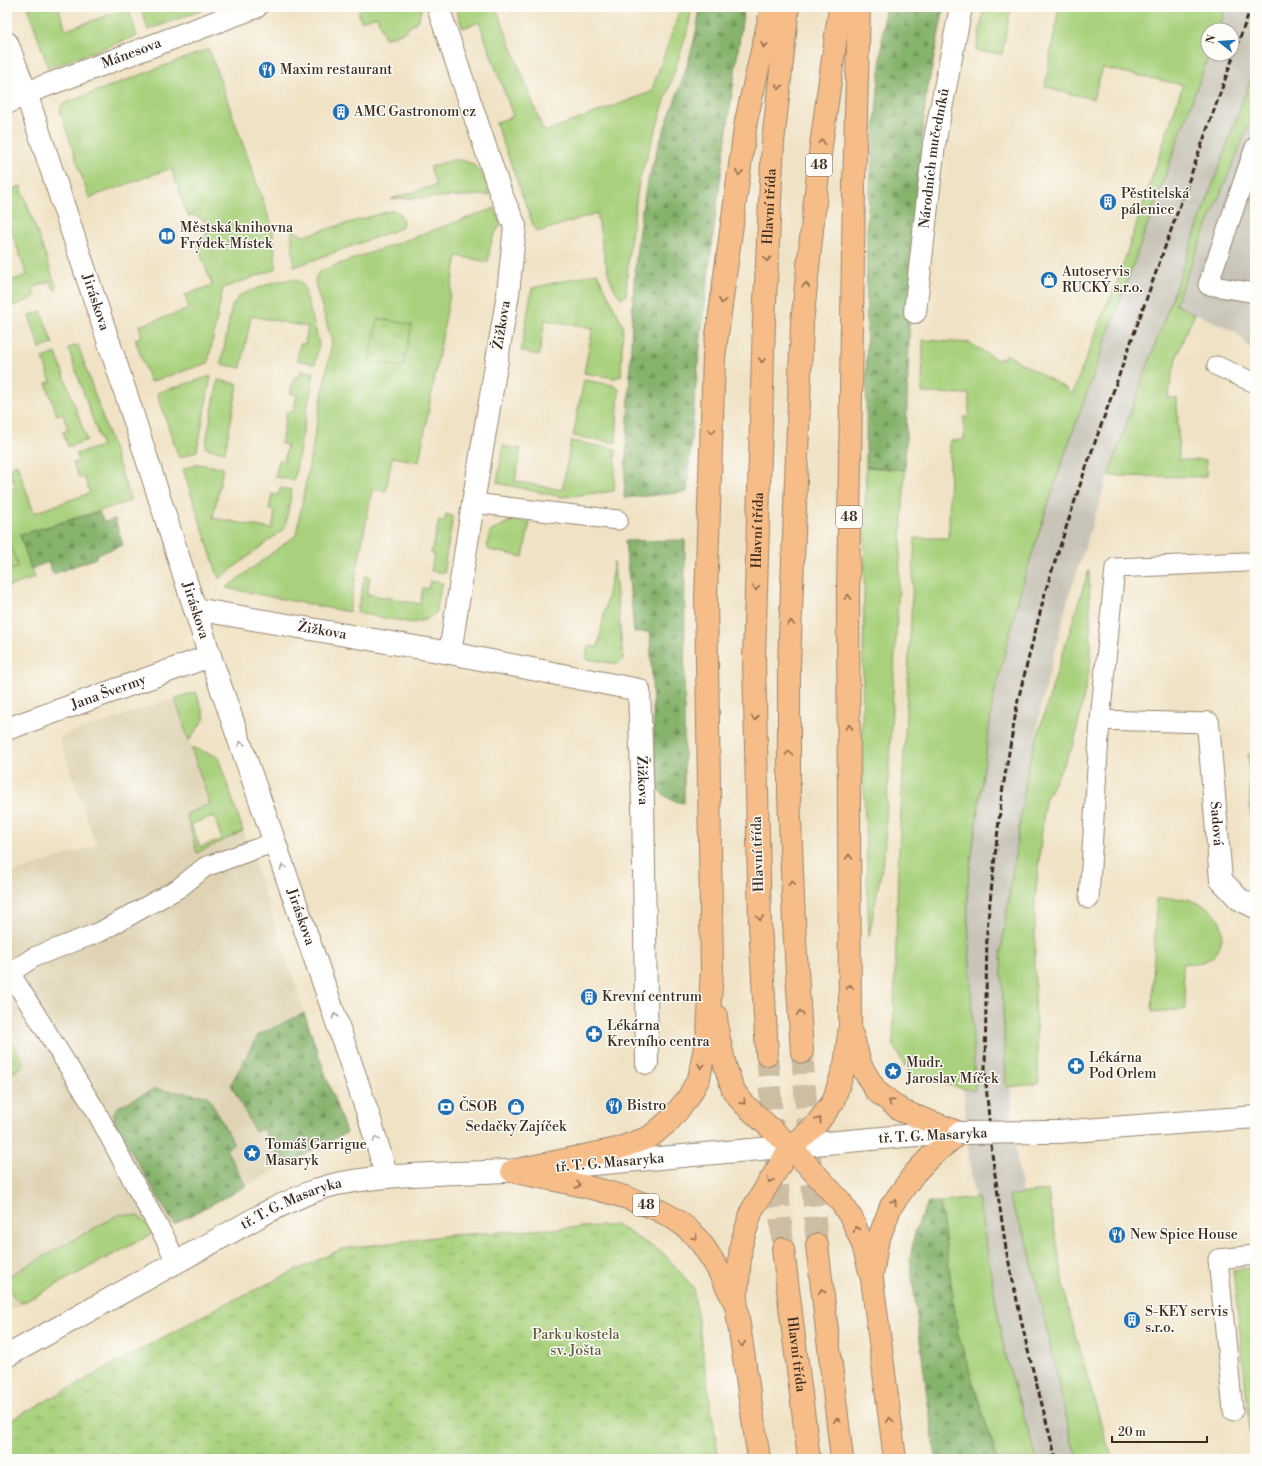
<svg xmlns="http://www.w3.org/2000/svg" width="1262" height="1466" font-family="'Libre Bodoni',serif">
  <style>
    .built { fill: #dfd3b4 }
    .industrial { fill: #c8c4b8 }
    .green { fill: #a9d17d; stroke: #727e4e; fill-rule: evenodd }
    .forest { fill: url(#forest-firs); stroke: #606e45 }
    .park { fill: url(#park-tufts); stroke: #727e4e }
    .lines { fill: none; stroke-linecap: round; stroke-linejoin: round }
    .primary-tunnel { stroke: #ccbda3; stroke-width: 22; stroke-dasharray: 22 11; stroke-linecap: butt }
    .service-casing { stroke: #968671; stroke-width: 21 }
    .minor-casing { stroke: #968671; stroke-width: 24 }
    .tertiary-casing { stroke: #968671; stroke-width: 24 }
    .primary-casing { stroke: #968671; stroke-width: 24 }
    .service { stroke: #fff; stroke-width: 19 }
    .minor { stroke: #fff; stroke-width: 22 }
    .tertiary { stroke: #fff; stroke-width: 22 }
    .primary { stroke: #f7bd88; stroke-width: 22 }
    .rail { stroke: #3b2a1e; stroke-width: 3; stroke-dasharray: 6 3; stroke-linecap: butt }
    .tertiary-bridge-casing { stroke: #968671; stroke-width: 24; stroke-linecap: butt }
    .tertiary-bridge { stroke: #fff; stroke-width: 22 }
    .oneway { stroke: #906c4e }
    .oneway2 { stroke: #a79f9a }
    .labels { text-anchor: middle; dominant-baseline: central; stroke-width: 3; stroke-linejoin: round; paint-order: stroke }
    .shield { fill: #fdfcf7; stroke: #75695f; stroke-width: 1 }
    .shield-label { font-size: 13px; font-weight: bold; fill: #3b2a1e }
    .street-label { font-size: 14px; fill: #3b2a1e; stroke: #fdfcf7 }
    .poi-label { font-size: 14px; fill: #3b2a1e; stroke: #fdfcf7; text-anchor: start }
    .park-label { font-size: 14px; fill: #5c5c3a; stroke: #fdfcf7 }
  </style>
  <defs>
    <pattern id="forest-firs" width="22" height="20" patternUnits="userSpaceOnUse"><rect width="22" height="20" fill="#86b36c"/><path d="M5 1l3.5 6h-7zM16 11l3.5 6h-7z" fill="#6f9258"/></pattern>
    <pattern id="park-tufts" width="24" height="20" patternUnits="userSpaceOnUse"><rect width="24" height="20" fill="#a9d17d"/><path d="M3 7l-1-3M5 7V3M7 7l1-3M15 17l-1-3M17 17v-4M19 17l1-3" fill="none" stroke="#8baa66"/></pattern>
  </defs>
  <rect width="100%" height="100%" fill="#fdfcf7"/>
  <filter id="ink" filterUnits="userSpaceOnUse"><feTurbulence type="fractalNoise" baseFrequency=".025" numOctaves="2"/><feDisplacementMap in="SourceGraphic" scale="8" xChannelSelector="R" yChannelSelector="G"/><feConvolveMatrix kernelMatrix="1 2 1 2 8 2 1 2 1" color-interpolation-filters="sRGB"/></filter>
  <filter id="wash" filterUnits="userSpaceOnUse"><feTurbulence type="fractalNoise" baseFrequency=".012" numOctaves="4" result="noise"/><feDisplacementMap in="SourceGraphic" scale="16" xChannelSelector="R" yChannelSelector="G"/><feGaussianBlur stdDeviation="0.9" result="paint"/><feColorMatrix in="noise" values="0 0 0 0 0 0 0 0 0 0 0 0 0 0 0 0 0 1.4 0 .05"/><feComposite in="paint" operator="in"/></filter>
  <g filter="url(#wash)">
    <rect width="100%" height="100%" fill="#f0e2c4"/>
    <path class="built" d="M175 698 210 804 186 814 197 853 243 831 346 1133 7 1312V875L96 845 59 737Z"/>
    <path class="industrial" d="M1226 7H1255V67L1108 476 1069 596 1041 705 1026 797 1009 1071 1016 1151 1029 1245 1081 1459H1031L1004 1353 982 1253 969 1157 962 1073 963 928 978 790 995 696 1023 582 1061 465 1209 54H1232V30H1218Z
      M1255 110V355L1236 332 1175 304Z"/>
    <path class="green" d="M28 7H58L66 30 120 11 119 7H128L137 36 48 68Z
      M141 7H211L148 30Z
      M363 7H422L418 20 404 32 385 39 377 16 361 21 358 11Z
      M455 7H496L544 132 651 92 676 22 680 7H692L688 29 639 181 629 250 626 295 622 298C606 288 601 233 597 213L541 231 535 230 496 123 513 116 479 22 463 28Z
      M984 7H1011L1002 54 976 51Z
      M1059 7H1226L1218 30H1208V54H1209L1061 465 1023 582 993 700 967 890 975 1091 911 1077 893 1044 898 869 915 538H949L950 441 964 440V417H969V394L922 393 923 340 970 343 997 360 1004 357 1006 354 1070 391V393L1072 395 1106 306 1116 285 1183 85 1103 68 1093 99 1054 90 1052 88 1045 86Z
      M209 49 273 229 276 269 223 288 208 363 150 382 135 339 142 336 139 326 189 309 185 295 212 285 197 244 202 242 208 231 204 220 194 215 188 216 171 168 89 198 60 111 62 105 68 102Z
      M1255 67V110L1175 304 1195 314C1180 342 1173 366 1168 398H1177L1179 460H1206V477L1108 476Z
      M453 160C479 160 483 173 490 195L391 199 436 185 430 167Z
      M21 186 57 289 54 290 50 281 33 288 35 296 24 302 7 308V282L27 275 7 218V191Z
      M495 208 501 225C491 236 490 247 488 262L457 256 419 462 392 457 386 491 372 490 349 612 226 588 296 535 332 342 315 283 316 276 320 271Z
      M393 210 400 213 403 222 401 228 294 267 291 229 303 236Z
      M597 273 623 325 621 376 614 378 584 373 593 328 545 320 539 355 521 351 532 288Z
      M293 279 301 282 304 287 319 343 315 364 297 360 300 344H305L308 327 251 316 241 368 221 364 232 306 240 295 274 282Z
      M41 311 53 344 40 348 29 316Z
      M78 345 131 501 20 535 34 578 7 587V490L16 488 8 468 17 464 34 513 90 493 84 477 79 478 73 463 79 461 76 454 102 446 68 348Z
      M56 353 87 440 68 447 63 432 68 430 63 414 57 415 46 383 51 382 43 358Z
      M301 370 314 372 294 480 275 477 279 460 284 461 287 445 281 444 287 411 293 412 297 395 290 393 294 377 299 378Z
      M211 376 197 451 179 458 157 393Z
      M218 380 238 384 225 452 205 448Z
      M584 380 613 385 619 389 616 443 573 436Z
      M571 441 616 449 614 491 562 497 497 483 503 446 521 449 515 481 562 490Z
      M198 464 223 468 213 518 272 529 275 512 269 510 272 494 278 495 280 488 292 490 285 528 219 579 183 469Z
      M866 467 905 470 884 856 869 937 862 733Z
      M446 514 453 516 444 568 445 573 431 571 434 554 431 553 439 521 444 523Z
      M515 521 530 522 523 557 489 550 487 545 490 532 506 523Z
      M614 562 623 659 618 664 586 659 588 646 598 647Z
      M1089 569 1091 661 1074 744 1045 800 1035 902V1007L1039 1084 1006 1087 1001 951 1028 766Z
      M365 576 370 577 367 594 420 604 423 588 428 589 430 581 443 583 441 587 436 613 425 620 412 623 357 613Z
      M196 692 205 718 189 741 175 698Z
      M191 747 218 757 243 831 197 853 186 814 210 804ZM214 816 222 839 200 847 191 824Z
      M1255 753V828H1251L1248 754Z
      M1156 899C1166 899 1180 897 1190 900 1213 907 1228 920 1220 945 1218 951 1215 956 1209 959 1201 964 1191 963 1182 964L1186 1009 1152 1012Z
      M7 1033 25 1065 7 1076Z
      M1048 1190 1067 1304 1104 1435 1113 1459H1078L1072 1442 1027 1241 1008 1196Z
      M978 1198 1005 1355 1037 1459H997L958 1334 940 1202Z
      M120 1214 138 1216 155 1232 24 1302H20C12 1298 7 1286 7 1277Z
      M1249 1268 1251 1286H1255V1437H1251L1233 1270Z"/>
    <path class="forest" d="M700 7H744C722 168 698 330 687 492L624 498C627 447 629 395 631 344 633 295 635 246 644 199 656 134 693 73 700 7Z
      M885 7H944L925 102 910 311 905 470 866 467 867 220Z
      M99 512 104 522 115 519 123 545 96 555V558L53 574 48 562 31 569 20 535Z
      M685 540 684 803C672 801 663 797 656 786L650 632H634L625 541Z
      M304 1013 346 1133 283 1166 263 1129 255 1132 231 1084 258 1035Z
      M154 1089 208 1096 234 1144 226 1149 246 1186 174 1224 114 1123V1112L118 1107Z
      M928 1202H940L958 1334 997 1459H936L927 1396 910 1260 915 1231Z"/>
    <path class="park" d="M378 318 412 325 403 367 369 361Z
      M7 537 18 567 7 571Z
      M617 1225 664 1254 693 1287 719 1459H7V1422L219 1307 341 1249 451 1235Z"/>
  </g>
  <g filter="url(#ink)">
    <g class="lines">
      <path class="primary-tunnel" d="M802 1052 817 1245
        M767 1054 783 1249"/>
      <defs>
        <path id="service" d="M1255 147 1208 285 1255 293
          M1217 366 1255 383
          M473 503 618 520
          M1208 723 1100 720 1115 568 1246 562
          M1089 899 1100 720
          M7 968 96 1111 139 1192 166 1240 176 1263
          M10 973 34 957 100 932 179 888 205 867 275 842
          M1233 1411 1218 1259 1255 1255"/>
        <g id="minor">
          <path d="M438 7 501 194 515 226 508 294 473 503 450 653"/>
          <path id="s1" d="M7 43 26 93 127 397 210 656 328 996 370 1120 387 1177"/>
          <path id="s2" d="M7 103 26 93 256 7"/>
          <path id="s3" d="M915 312 934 144 961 7"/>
          <path id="s4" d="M195 609 450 653 639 690 643 802 647 1063"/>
          <path id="s5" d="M1208 723 1221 880 1239 899 1255 907"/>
          <path id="s6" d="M7 729 210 656"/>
        </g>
        <g id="tertiary">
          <path d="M1045 1132H1059L1255 1117"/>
          <path d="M571 1166 927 1134 960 1133"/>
          <path id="s7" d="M7 1356 269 1211C291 1201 313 1189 337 1184 400 1171 466 1175 530 1169"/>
        </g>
        <g id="primary">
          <path d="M716 1016 718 1035 725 1065 733 1090 744 1104 791 1147 841 1202 852 1219 863 1245 872 1279 895 1459"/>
          <path d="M853 1037 860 1064 876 1091 902 1111 960 1133"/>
          <path d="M802 1052 794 923 789 794V665L802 323 821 146 840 7"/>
          <path id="s8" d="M767 1054 760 924 754 658 764 321 773 142 788 7"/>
          <path d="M512 1171 617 1149 650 1137 670 1120 688 1098 699 1078 708 1031 712 971 706 598 714 357 746 121 772 7"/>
          <path d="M521 1173C571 1184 658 1196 694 1235 711 1253 725 1283 736 1305"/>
          <path d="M817 1245 842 1459"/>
          <path id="s9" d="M783 1249 809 1459"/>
          <path d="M873 1270 877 1243 891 1206 914 1174 930 1157 960 1133"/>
          <path d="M759 1459 736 1305 741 1245 752 1210 791 1147 815 1126 833 1102 845 1065 850 1026 848 596 854 186 859 7"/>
        </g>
      </defs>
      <use href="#service" class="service-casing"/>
      <use href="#minor" class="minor-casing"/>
      <use href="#tertiary" class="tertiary-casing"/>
      <use href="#primary" class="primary-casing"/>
      <use href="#service" class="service"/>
      <use href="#minor" class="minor"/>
      <use href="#tertiary" class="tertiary"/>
      <use href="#primary" class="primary"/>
      <path class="rail" d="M1056 1459 1027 1347 1006 1249 992 1154 985 1072 987 929 1002 793 1018 700 1046 589 1084 473 1251 7"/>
      <defs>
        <path id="tertiary-bridge" d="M960 1133 1045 1132"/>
      </defs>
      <use href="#tertiary-bridge" class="tertiary-bridge-casing"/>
      <use href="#tertiary-bridge" class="tertiary-bridge"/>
    </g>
    <defs><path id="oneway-chevron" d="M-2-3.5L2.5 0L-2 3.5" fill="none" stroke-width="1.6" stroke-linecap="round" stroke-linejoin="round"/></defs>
    <g class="oneway">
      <use href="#oneway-chevron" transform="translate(764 45) rotate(103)"/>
      <use href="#oneway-chevron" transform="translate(779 87) rotate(96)"/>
      <use href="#oneway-chevron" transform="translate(822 142) rotate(-82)"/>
      <use href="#oneway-chevron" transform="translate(739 173) rotate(98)"/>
      <use href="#oneway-chevron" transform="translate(767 259) rotate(93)"/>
      <use href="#oneway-chevron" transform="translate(806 285) rotate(-84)"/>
      <use href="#oneway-chevron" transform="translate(722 301) rotate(98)"/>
      <use href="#oneway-chevron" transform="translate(762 360) rotate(92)"/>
      <use href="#oneway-chevron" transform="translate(712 431) rotate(92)"/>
      <use href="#oneway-chevron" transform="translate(756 588) rotate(91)"/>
      <use href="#oneway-chevron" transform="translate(848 597) rotate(-90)"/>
      <use href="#oneway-chevron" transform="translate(791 623) rotate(-88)"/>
      <use href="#oneway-chevron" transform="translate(755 718) rotate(89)"/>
      <use href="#oneway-chevron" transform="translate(849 727) rotate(-90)"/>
      <use href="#oneway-chevron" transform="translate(789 753) rotate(-90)"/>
      <use href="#oneway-chevron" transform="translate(849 857) rotate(-90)"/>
      <use href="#oneway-chevron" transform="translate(792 883) rotate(-92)"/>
      <use href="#oneway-chevron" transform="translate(760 918) rotate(88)"/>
      <use href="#oneway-chevron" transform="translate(850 987) rotate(-90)"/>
      <use href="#oneway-chevron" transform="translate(800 1013) rotate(-94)"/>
      <use href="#oneway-chevron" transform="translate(701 1066) rotate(101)"/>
      <use href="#oneway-chevron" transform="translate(743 1102) rotate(49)"/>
      <use href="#oneway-chevron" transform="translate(891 1102) rotate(-143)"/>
      <use href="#oneway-chevron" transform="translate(819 1120) rotate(-53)"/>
      <use href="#oneway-chevron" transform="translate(770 1180) rotate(121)"/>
      <use href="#oneway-chevron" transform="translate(578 1185) rotate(14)"/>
      <use href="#oneway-chevron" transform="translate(894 1202) rotate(-57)"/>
      <use href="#oneway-chevron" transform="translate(856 1229) rotate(-114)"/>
      <use href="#oneway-chevron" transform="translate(695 1237) rotate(49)"/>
      <use href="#oneway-chevron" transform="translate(822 1291) rotate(-96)"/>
      <use href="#oneway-chevron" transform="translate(742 1344) rotate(81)"/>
      <use href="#oneway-chevron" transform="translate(837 1420) rotate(-97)"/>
      <use href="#oneway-chevron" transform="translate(890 1420) rotate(-97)"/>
    </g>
    <g class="oneway2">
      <use href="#oneway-chevron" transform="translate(241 744) rotate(-109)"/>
      <use href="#oneway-chevron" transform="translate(283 867) rotate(-109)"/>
      <use href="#oneway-chevron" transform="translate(335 1016) rotate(-109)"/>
      <use href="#oneway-chevron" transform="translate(376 1139) rotate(-107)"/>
    </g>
  </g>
  <defs>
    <symbol id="restaurant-disc" viewBox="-11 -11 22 22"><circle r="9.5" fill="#1f6fb2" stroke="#fdfcf7"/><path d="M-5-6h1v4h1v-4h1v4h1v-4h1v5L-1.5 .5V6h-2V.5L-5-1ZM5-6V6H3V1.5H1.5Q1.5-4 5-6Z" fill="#fff"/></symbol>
    <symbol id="building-disc" viewBox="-11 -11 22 22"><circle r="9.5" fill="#1f6fb2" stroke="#fdfcf7"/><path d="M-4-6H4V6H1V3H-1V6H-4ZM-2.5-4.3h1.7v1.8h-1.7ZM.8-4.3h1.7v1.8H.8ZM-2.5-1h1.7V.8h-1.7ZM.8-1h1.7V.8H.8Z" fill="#fff"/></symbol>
    <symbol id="library-disc" viewBox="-11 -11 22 22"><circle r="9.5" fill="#1f6fb2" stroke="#fdfcf7"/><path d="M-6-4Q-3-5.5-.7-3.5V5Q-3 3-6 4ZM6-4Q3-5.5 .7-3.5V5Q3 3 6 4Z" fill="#fff"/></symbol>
    <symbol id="shop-disc" viewBox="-11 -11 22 22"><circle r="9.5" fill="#1f6fb2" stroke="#fdfcf7"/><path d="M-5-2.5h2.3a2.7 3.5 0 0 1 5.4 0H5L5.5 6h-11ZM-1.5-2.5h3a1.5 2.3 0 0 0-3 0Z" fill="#fff"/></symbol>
    <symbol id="pharmacy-disc" viewBox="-11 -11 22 22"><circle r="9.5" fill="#1f6fb2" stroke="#fdfcf7"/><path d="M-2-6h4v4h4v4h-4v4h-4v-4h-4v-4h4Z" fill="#fff"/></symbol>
    <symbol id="sight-disc" viewBox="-11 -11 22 22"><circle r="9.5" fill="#1f6fb2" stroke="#fdfcf7"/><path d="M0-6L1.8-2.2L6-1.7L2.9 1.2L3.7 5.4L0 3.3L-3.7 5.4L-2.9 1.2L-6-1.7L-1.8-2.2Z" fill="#fff"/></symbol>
    <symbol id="bank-disc" viewBox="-11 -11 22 22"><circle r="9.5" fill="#1f6fb2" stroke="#fdfcf7"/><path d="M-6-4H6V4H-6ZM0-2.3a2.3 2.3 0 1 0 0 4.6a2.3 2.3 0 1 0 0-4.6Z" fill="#fff"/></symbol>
  </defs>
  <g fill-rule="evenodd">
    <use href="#restaurant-disc" x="257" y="60" width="20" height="20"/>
    <use href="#building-disc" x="331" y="102" width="20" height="20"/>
    <use href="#building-disc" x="1098" y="192" width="20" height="20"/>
    <use href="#library-disc" x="157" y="226" width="20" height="20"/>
    <use href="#shop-disc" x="1039" y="270" width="20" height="20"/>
    <use href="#building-disc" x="579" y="987" width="20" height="20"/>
    <use href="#pharmacy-disc" x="584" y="1024" width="20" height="20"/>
    <use href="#pharmacy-disc" x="1066" y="1056" width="20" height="20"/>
    <use href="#sight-disc" x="883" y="1061" width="20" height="20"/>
    <use href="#restaurant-disc" x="604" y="1096" width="20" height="20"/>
    <use href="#bank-disc" x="436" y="1097" width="20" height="20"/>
    <use href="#shop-disc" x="506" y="1097" width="20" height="20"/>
    <use href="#sight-disc" x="242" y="1143" width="20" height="20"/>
    <use href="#restaurant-disc" x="1107" y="1225" width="20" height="20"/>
    <use href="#building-disc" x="1122" y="1310" width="20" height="20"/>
  </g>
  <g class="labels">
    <g class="shield">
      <rect x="806" y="154" width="26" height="22" rx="3"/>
      <rect x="836" y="506" width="26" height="22" rx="3"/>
      <rect x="633" y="1194" width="26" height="22" rx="3"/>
    </g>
    <g class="shield-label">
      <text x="819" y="165">48</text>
      <text x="849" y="517">48</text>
      <text x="646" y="1205">48</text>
    </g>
    <g class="street-label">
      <text stroke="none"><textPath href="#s2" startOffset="134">Mánesova</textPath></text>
      <text stroke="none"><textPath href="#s3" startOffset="155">Národních mučedníků</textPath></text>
      <text stroke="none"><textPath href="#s8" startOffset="848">Hlavní třída</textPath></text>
      <text stroke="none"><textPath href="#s1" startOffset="274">Jiráskova</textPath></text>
      <text transform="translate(502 325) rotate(-81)">Žižkova</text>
      <text stroke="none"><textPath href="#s8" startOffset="524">Hlavní třída</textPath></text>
      <text stroke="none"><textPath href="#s1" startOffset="598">Jiráskova</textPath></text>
      <text stroke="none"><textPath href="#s4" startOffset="129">Žižkova</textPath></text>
      <text stroke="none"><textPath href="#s6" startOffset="108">Jana Švermy</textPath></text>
      <text stroke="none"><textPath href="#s4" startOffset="542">Žižkova</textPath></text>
      <text stroke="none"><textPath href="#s5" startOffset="101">Sadová</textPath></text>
      <text transform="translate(758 854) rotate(-92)">Hlavní třída</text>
      <text stroke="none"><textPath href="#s1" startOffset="922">Jiráskova</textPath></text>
      <text transform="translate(933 1136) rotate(-3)">tř. T. G. Masaryka</text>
      <text transform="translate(610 1163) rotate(-5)">tř. T. G. Masaryka</text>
      <text stroke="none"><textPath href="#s7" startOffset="323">tř. T. G. Masaryka</textPath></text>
      <text stroke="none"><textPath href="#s9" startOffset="106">Hlavní třída</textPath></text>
    </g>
    <g class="poi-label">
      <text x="280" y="70">Maxim restaurant</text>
      <text x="354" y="112">AMC Gastronom cz</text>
      <text x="1121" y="194">Pěstitelská<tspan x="1121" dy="16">pálenice</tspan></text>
      <text x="180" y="228">Městská knihovna<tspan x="180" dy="16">Frýdek-Místek</tspan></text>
      <text x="1062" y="272">Autoservis<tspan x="1062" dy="16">RUCKÝ s.r.o.</tspan></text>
      <text x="602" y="997">Krevní centrum</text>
      <text x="607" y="1026">Lékárna<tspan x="607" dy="16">Krevního centra</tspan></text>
      <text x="1089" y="1058">Lékárna<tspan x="1089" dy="16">Pod Orlem</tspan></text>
      <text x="906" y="1063">Mudr.<tspan x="906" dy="16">Jaroslav Míček</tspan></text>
      <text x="627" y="1106">Bistro</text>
      <text x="459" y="1107">ČSOB</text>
      <text x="516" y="1127" text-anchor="middle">Sedačky Zajíček</text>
      <text x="265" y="1145">Tomáš Garrigue<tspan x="265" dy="16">Masaryk</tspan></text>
      <text x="1130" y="1235">New Spice House</text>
      <text x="1145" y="1312">S-KEY servis<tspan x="1145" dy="16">s.r.o.</tspan></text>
    </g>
    <g class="park-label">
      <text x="576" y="1335">Park u kostela<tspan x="576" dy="16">sv. Jošta</tspan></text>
    </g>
  </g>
  <rect width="1262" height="1466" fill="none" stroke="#fdfcf7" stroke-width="24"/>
  <g transform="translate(1220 42) rotate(287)"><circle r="19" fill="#fdfcf7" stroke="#afa8a0"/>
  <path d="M0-3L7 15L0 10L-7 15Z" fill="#1f6fb2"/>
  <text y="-6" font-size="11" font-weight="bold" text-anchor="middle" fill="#3b2a1e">N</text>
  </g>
  <path d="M1112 1436v6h95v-6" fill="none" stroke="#3b2a1e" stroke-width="2"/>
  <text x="1118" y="1436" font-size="12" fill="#3b2a1e" stroke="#fdfcf7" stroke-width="3" paint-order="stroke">20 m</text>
</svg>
